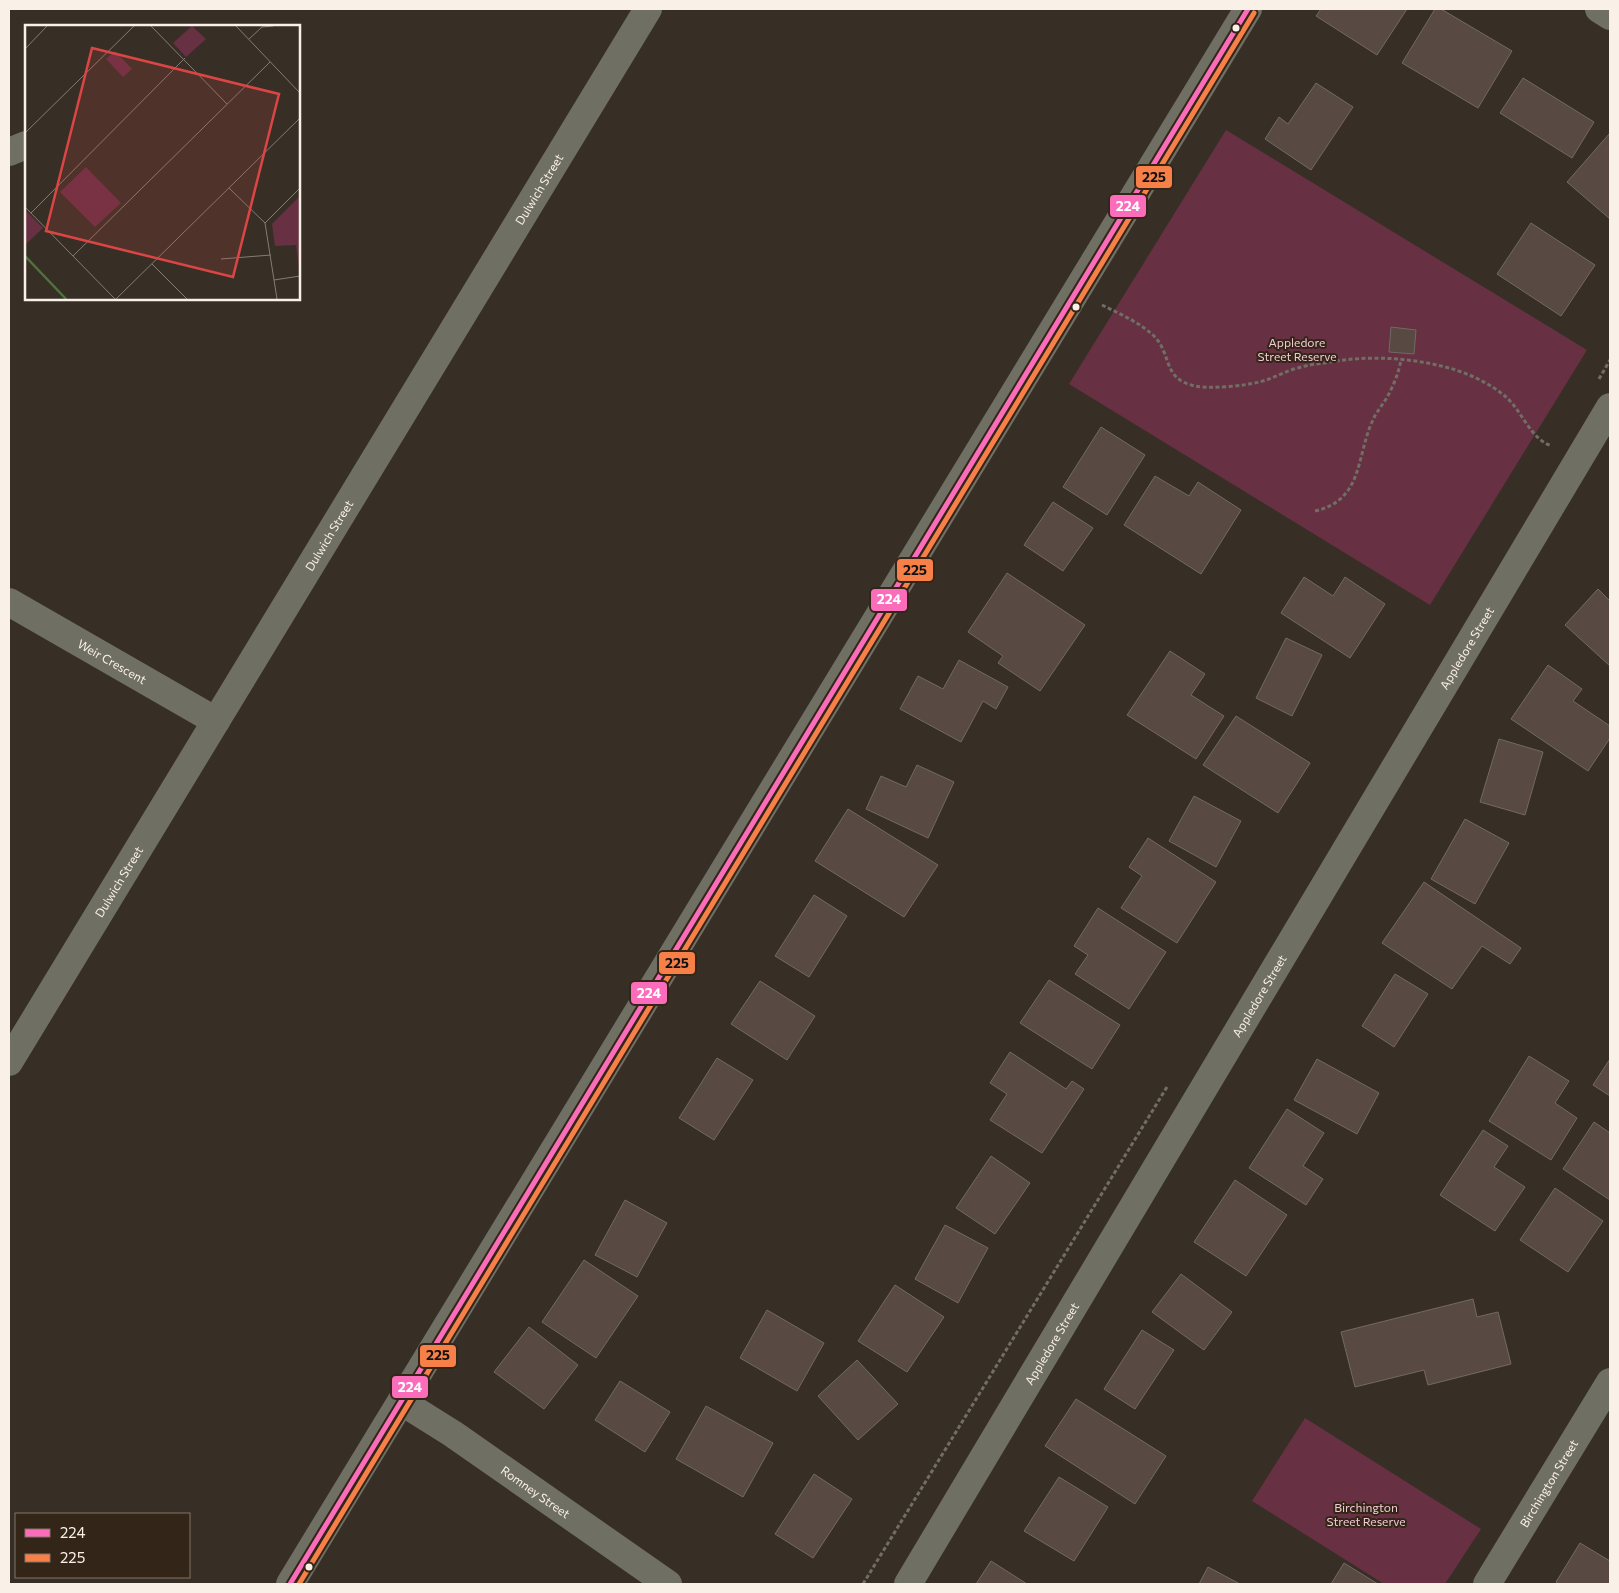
<svg xmlns="http://www.w3.org/2000/svg" width="1619" height="1593" font-family="Commissioner,sans-serif">
  <style>
    .green { fill: #673043 }
    .building { fill: #584942; stroke: #726a64 }
    .lines { fill: none; stroke-linecap: round; stroke-linejoin: round }
    .path { stroke: #716e66; stroke-width: 3; stroke-dasharray: 4 2.5; stroke-linecap: butt }
    .minor { stroke: #706f64; stroke-width: 28 }
    .tertiary { stroke: #706f64; stroke-width: 28 }
    .bus-1-casing { stroke: #332517; stroke-width: 9 }
    .bus-2-casing { stroke: #332517; stroke-width: 9 }
    .bus-1 { stroke: #fb6dba; stroke-width: 5 }
    .bus-2 { stroke: #f78048; stroke-width: 5 }
    .bus-dot { fill: #f9f0e7; stroke: #332517; stroke-width: 2 }
    .labels { text-anchor: middle; dominant-baseline: central; stroke-width: 4; stroke-linejoin: round; paint-order: stroke }
    .street-label { font-size: 12px; fill: #f9f0e7; stroke: #332517 }
    .park-label { font-size: 12px; fill: #f5cad7; stroke: #332517 }
    .inset-river { fill: none; stroke: #4e733f; stroke-width: 2.5 }
    .inset-road { fill: none; stroke: #857c73; stroke-width: 1 }
    .view { fill: #db4645; fill-opacity: 0.15; stroke: #db4645; stroke-width: 2.5 }
    .inset-edge { fill: none; stroke: #f9f0e7; stroke-width: 2.5 }
    .line-badge { stroke: #332517; stroke-width: 2 }
    .badge-label { font-size: 14px; text-anchor: middle; font-weight: bold; fill: #fff }
    .pale-badge-label { font-size: 14px; text-anchor: middle; font-weight: bold; fill: #111 }
  </style>
  <rect width="100%" height="100%" fill="#372f26"/>
  <path class="green" d="M1226 130 1587 350 1430 605 1069 384Z
    M1305 1418 1481 1529 1445 1584H1384L1252 1501Z"/>
  <path class="building" d="M1321 9H1407L1377 55 1316 16Z
    M1435 9H1441L1512 51 1478 108 1402 63Z
    M1523 78 1594 122 1572 158 1500 113Z
    M1316 83 1353 107 1311 170 1265 139 1279 117 1288 124Z
    M1610 133V219L1567 182Z
    M1531 223 1595 265 1561 316 1497 274Z
    M1391 327 1416 330 1414 354 1389 352Z
    M1101 427 1145 455 1107 515 1063 487Z
    M1155 476 1189 496 1198 482 1241 510 1201 574 1124 525Z
    M1053 502 1093 528 1063 571 1024 545Z
    M1007 573 1085 625 1040 691 998 663 1003 656 968 632Z
    M1304 577 1333 596 1345 577 1385 604 1350 658 1281 613Z
    M1598 589 1610 601V666L1565 625Z
    M1286 638 1322 655 1292 716 1256 698Z
    M1170 651 1205 674 1191 695 1224 716 1196 759 1127 715Z
    M959 660 1008 687 996 709 983 701 961 742 900 709 918 676 943 689Z
    M1548 665 1582 689 1573 701 1610 726V738L1588 771 1511 719Z
    M1236 716 1310 763 1278 813 1203 765Z
    M1499 739 1543 752 1525 815 1480 802Z
    M917 765 954 782 928 838 866 809 881 776 906 787Z
    M1194 796 1241 821 1216 867 1169 841Z
    M848 809 938 865 904 917 815 861Z
    M1465 819 1509 843 1475 904 1431 879Z
    M1148 838 1216 882 1177 943 1121 908 1142 876 1129 867Z
    M1424 882 1521 948 1510 964 1482 946 1452 989 1382 943Z
    M814 895 847 916 809 977 775 956Z
    M1098 908 1166 952 1129 1009 1075 974 1088 955 1074 946Z
    M1395 974 1428 994 1394 1047 1362 1026Z
    M1049 980 1120 1025 1092 1069 1020 1023Z
    M760 981 815 1016 787 1060 731 1024Z
    M1010 1052 1066 1089 1072 1081 1084 1089 1042 1153 990 1120 1007 1094 990 1083Z
    M1529 1056 1569 1081 1555 1103 1577 1118 1551 1160 1489 1121Z
    M717 1058 753 1080 714 1140 679 1118Z
    M1317 1059 1379 1093 1357 1134 1294 1100Z
    M1610 1059V1096L1593 1085Z
    M1287 1109 1324 1133 1303 1166 1323 1179 1306 1205 1249 1168Z
    M1594 1122 1610 1133V1200L1563 1169Z
    M1483 1130 1508 1146 1494 1167 1525 1187 1495 1231 1440 1195Z
    M991 1156 1030 1183 995 1234 956 1208Z
    M1235 1180 1287 1215 1246 1276 1194 1242Z
    M1555 1188 1603 1221 1568 1272 1520 1240Z
    M625 1200 667 1223 637 1277 595 1255Z
    M945 1225 988 1248 958 1303 915 1279Z
    M584 1260 638 1296 596 1358 542 1322Z
    M1181 1274 1232 1312 1204 1350 1152 1312Z
    M895 1285 944 1317 907 1372 858 1341Z
    M1473 1299 1477 1317 1498 1312 1511 1364 1428 1385 1424 1370 1355 1387 1341 1332Z
    M767 1310 824 1343 797 1391 740 1358Z
    M529 1327 578 1365 544 1409 494 1372Z
    M1142 1330 1174 1350 1135 1409 1104 1389Z
    M857 1360 898 1404 858 1440 818 1396Z
    M620 1381 670 1412 645 1452 595 1420Z
    M1076 1399 1166 1456 1135 1504 1045 1446Z
    M706 1406 773 1443 743 1497 676 1459Z
    M814 1474 852 1499 813 1558 775 1534Z
    M1059 1477 1108 1507 1074 1561 1024 1531Z
    M1580 1543 1610 1561V1584H1559L1556 1582Z
    M991 1561 1027 1584H976Z
    M1344 1563 1378 1584H1331Z
    M1208 1567 1240 1584H1199Z"/>
  <g class="lines">
    <path class="path" d="M1102 305C1120 314 1139 322 1154 336 1172 354 1162 379 1195 386 1210 389 1244 386 1259 382 1273 379 1285 371 1298 368 1307 365 1316 364 1324 363 1366 355 1408 357 1449 368 1468 373 1491 384 1506 397 1522 411 1531 440 1552 446
      M1599 379 1610 360
      M1315 511C1363 500 1356 458 1372 422 1375 414 1381 407 1386 399 1393 387 1399 373 1401 359
      M863 1584 1167 1087"/>
    <g class="minor">
      <path d="M1599 9 1610 16"/>
      <path d="M9 152 26 145"/>
      <path id="s1" d="M9 602 216 721"/>
      <path id="s2" d="M402 1402 453 1434 668 1584"/>
      <path d="M290 1584 1248 9"/>
      <path id="s3" d="M908 1584 1610 407"/>
      <path id="s4" d="M1487 1584 1610 1382"/>
    </g>
    <path class="tertiary" id="s5" d="M9 1062 648 9"/>
    <defs>
      <path id="bus-1" d="M290 1584 1248 9"/>
      <path id="bus-2" d="M299 1584 1254 13"/>
    </defs>
    <use href="#bus-1" class="bus-1-casing"/>
    <use href="#bus-2" class="bus-2-casing"/>
    <use href="#bus-1" class="bus-1"/>
    <use href="#bus-2" class="bus-2"/>
  </g>
  <g class="bus-dot">
    <circle cx="1236" cy="28" r="4.5"/>
    <circle cx="1076" cy="307" r="4.5"/>
    <circle cx="309" cy="1567" r="4.5"/>
  </g>
  <g class="labels">
    <g class="street-label">
      <text stroke="none"><textPath href="#s5" startOffset="1021">Dulwich Street</textPath></text>
      <text stroke="none"><textPath href="#s5" startOffset="616">Dulwich Street</textPath></text>
      <text stroke="none"><textPath href="#s3" startOffset="1090">Appledore Street</textPath></text>
      <text stroke="none"><textPath href="#s1" startOffset="119">Weir Crescent</textPath></text>
      <text stroke="none"><textPath href="#s5" startOffset="211">Dulwich Street</textPath></text>
      <text stroke="none"><textPath href="#s3" startOffset="685">Appledore Street</textPath></text>
      <text stroke="none"><textPath href="#s3" startOffset="280">Appledore Street</textPath></text>
      <text stroke="none"><textPath href="#s4" startOffset="118">Birchington Street</textPath></text>
      <text stroke="none"><textPath href="#s2" startOffset="161">Romney Street</textPath></text>
    </g>
    <g class="park-label">
      <text x="1297" y="342">Appledore<tspan x="1297" dy="14">Street Reserve</tspan></text>
      <text x="1366" y="1507">Birchington<tspan x="1366" dy="14">Street Reserve</tspan></text>
    </g>
  </g>
  <g transform="translate(25 25)">
    <rect width="275" height="275" fill="#372f26"/>
    <path d="M167 1 181 14 161 32 148 18ZM90 26 107 44 98 52 81 34ZM61 142 96 178 70 202 35 167ZM275 171V249L271 220 250 221 247 199ZM0 185 18 203 0 220Z" fill="#673043"/>
    <path class="inset-river" d="M0 231 41 274"/>
    <path class="inset-road" d="M126 1 202 79M211 1 275 68M224 14 237 2 248 1M0 24 22 1M0 108 109 1M204 163 240 198 252 274M0 182 90 274M6 188 160 33M240 198 275 163M48 231 245 37M196 234 246 230M127 239 162 274M249 255 275 251M91 274 275 93"/>
    <path class="view" d="M67 23 254 69 208 252 21 206Z"/>
    <rect width="275" height="275" class="inset-edge"/>
  </g>
  <g class="line-badge">
    <rect x="1135" y="165" width="38" height="24" rx="5" fill="#f78048"/>
    <rect x="1109" y="194" width="38" height="24" rx="5" fill="#fb6dba"/>
    <rect x="896" y="558" width="38" height="24" rx="5" fill="#f78048"/>
    <rect x="870" y="588" width="38" height="24" rx="5" fill="#fb6dba"/>
    <rect x="658" y="951" width="38" height="24" rx="5" fill="#f78048"/>
    <rect x="630" y="981" width="38" height="24" rx="5" fill="#fb6dba"/>
    <rect x="419" y="1344" width="38" height="24" rx="5" fill="#f78048"/>
    <rect x="391" y="1375" width="38" height="24" rx="5" fill="#fb6dba"/>
  </g>
  <g class="badge-label">
    <text x="1128" y="211">224</text>
    <text x="889" y="604">224</text>
    <text x="649" y="998">224</text>
    <text x="410" y="1392">224</text>
  </g>
  <g class="pale-badge-label">
    <text x="1154" y="182">225</text>
    <text x="915" y="575">225</text>
    <text x="677" y="968">225</text>
    <text x="438" y="1360">225</text>
  </g>
  <rect width="1619" height="1593" fill="none" stroke="#f9f0e7" stroke-width="20"/>
  <rect x="15" y="1513" width="175" height="65" fill="#332517" stroke="#82766a"/>
  <rect x="25" y="1529" width="25" height="8" fill="#fb6dba" stroke="#82766a"/>
  <text x="60" y="1538" font-size="15" fill="#f9f0e7">224</text>
  <rect x="25" y="1554" width="25" height="8" fill="#f78048" stroke="#82766a"/>
  <text x="60" y="1563" font-size="15" fill="#f9f0e7">225</text>
</svg>
